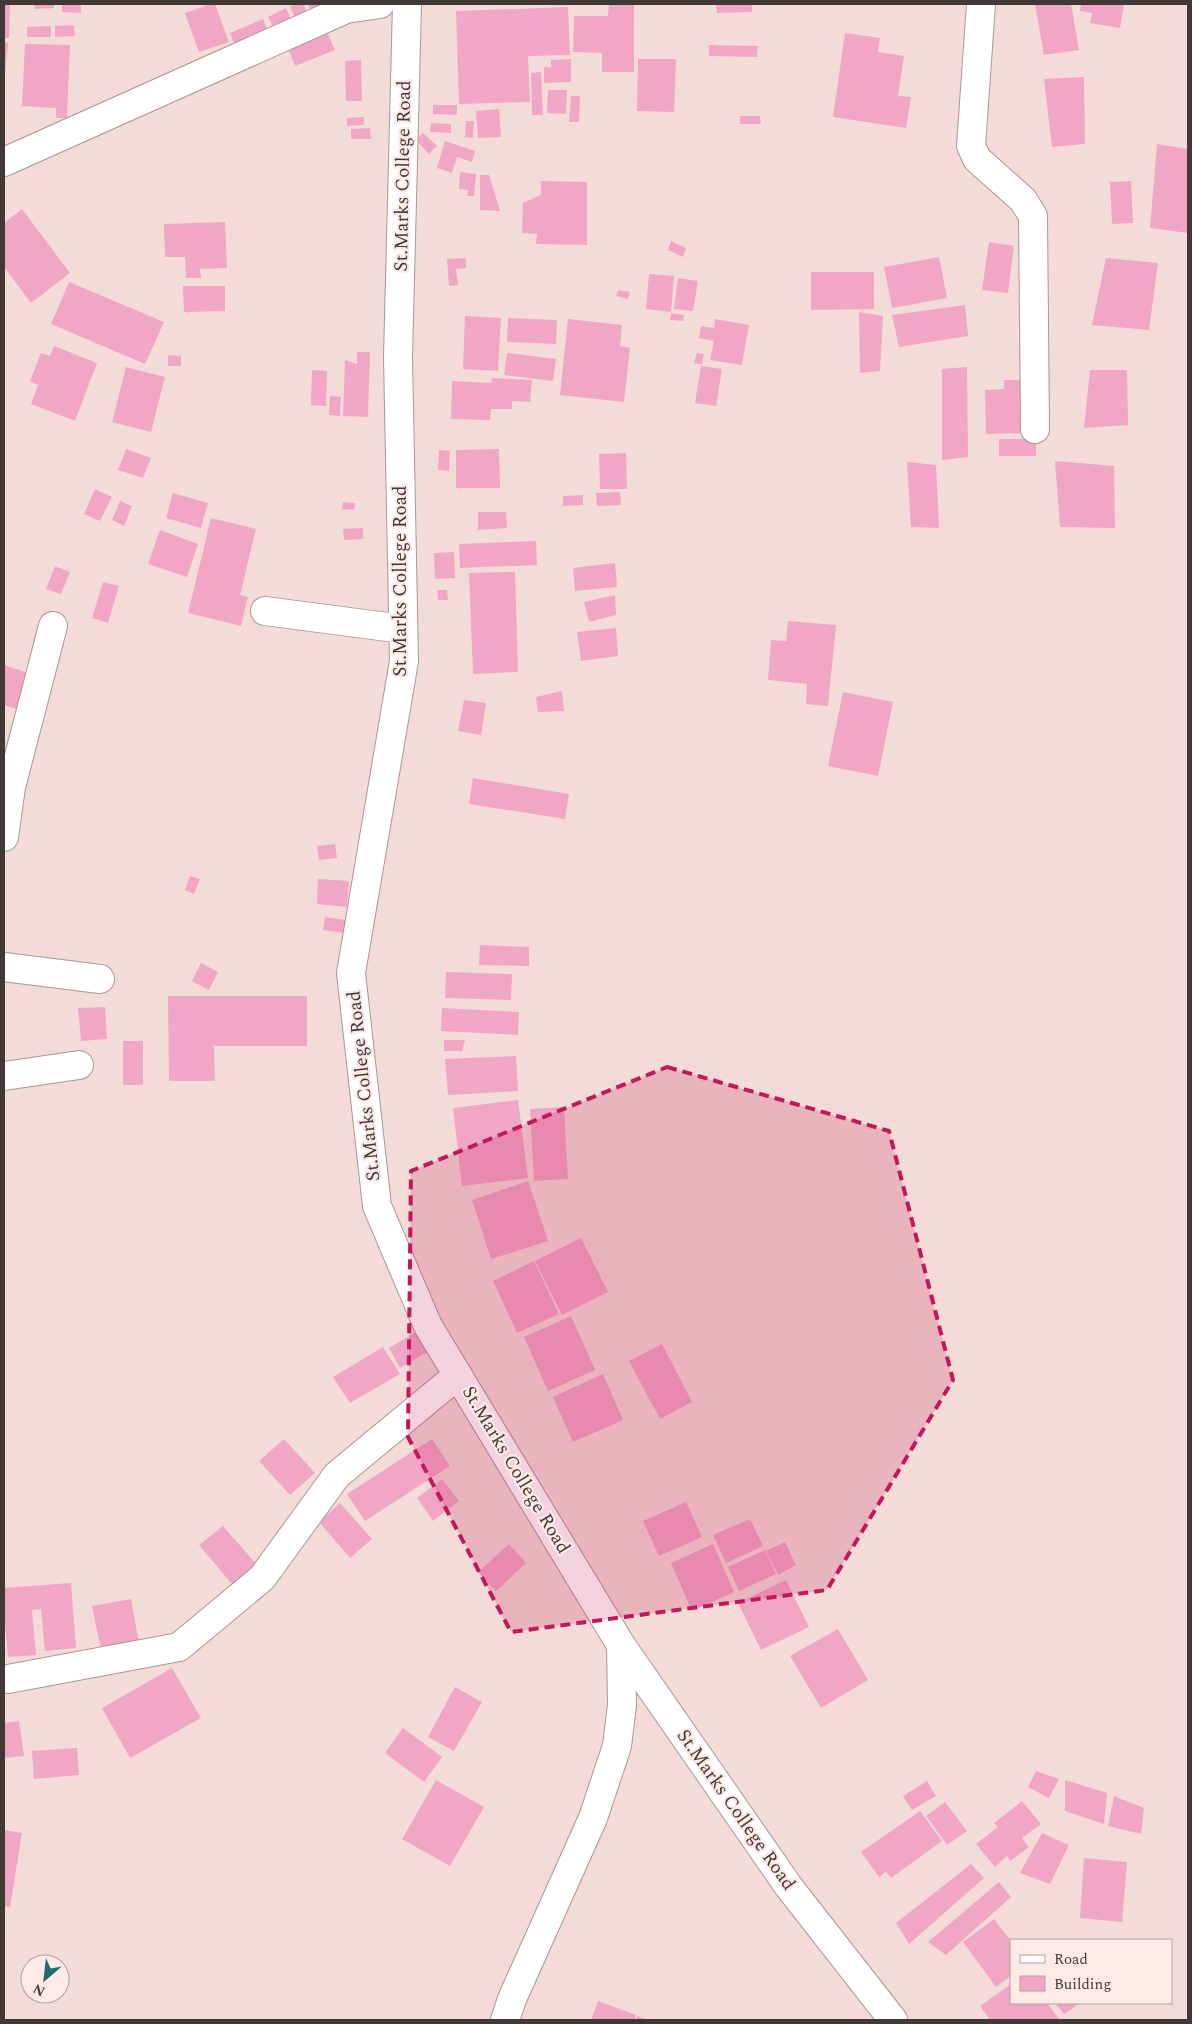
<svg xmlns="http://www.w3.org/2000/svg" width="1192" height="2024" font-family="Spectral,serif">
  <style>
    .building { fill: #f2a6c6 }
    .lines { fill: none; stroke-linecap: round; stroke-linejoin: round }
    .street-casing { stroke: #ac9693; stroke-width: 30 }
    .secondary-casing { stroke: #ac9693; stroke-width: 30 }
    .street { stroke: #fff; stroke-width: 28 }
    .secondary { stroke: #fff; stroke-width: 28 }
    .marked { fill: #c2185b; fill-opacity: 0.2; stroke: #c2185b; stroke-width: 4; stroke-dasharray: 10 6; stroke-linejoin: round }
    .labels { text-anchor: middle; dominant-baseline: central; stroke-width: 4.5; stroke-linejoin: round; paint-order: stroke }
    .street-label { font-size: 19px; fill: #423937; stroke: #fdeae7 }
  </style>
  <rect width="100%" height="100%" fill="#f3dbd8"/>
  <path class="building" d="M4 4H10L9 38H4Z
    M34 4H54V8L35 9Z
    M62 4H81V13L62 12Z
    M211 4H215L229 42 199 52 185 13Z
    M297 4H304L307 15 295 19 290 6Z
    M308 4H328L312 13Z
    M609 4H634V72H602V53L573 52 574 16H608Z
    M716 4H752V12L717 13Z
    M1035 4H1071L1079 50 1044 55Z
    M1081 4H1124L1120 28 1090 23 1092 13 1080 11Z
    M568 7 570 55 528 56 530 102 459 104 456 11Z
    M286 8 291 19 273 27 268 17Z
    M263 19 268 31 235 45 230 33Z
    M74 25 75 36 55 37V26Z
    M51 26V37H27V27Z
    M327 32 335 50 295 66 288 48Z
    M845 33 880 38 878 52 904 56 898 96 911 97 906 128 833 117Z
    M4 42 8 43 5 73H4Z
    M25 44 70 45 67 118H56V108L22 106Z
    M709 45 758 46 757 57 709 56Z
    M571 59V82L544 83V67H551V60Z
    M638 59H676L674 112 637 111Z
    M361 60 362 101H346L345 61Z
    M541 72 543 115H532L531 73Z
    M1084 77 1085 144 1052 147 1044 79Z
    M548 90H567L566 114 547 113Z
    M571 96H580L579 122H569Z
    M433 105H457V115L433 114Z
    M499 109 501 137 478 138 476 111Z
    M740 116H760L761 124H740Z
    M364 117V125L347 126V118Z
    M466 121H474L473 138 465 137Z
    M431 123 451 124V133L430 132Z
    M370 128 371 139H351V129Z
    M423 133 437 146 429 154 416 140Z
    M445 141 475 151 472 162 457 157 452 173 437 168Z
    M1157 144 1188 149V233L1150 228Z
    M460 172 476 174 474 196H467L468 190 459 189Z
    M480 175H489L500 211 480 210Z
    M541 181 587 182V245L536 244 537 234 522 233 523 203 541 195Z
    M1131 181 1133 223 1112 224 1110 182Z
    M22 209 70 273 31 303 4 267V223Z
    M225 222 227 268 200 269 201 278H186L185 257H165L164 224Z
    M671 241 686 248 683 257 668 250Z
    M989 242 1014 246 1008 293 982 290Z
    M939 257 947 298 892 308 884 267Z
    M466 258V268L456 269 458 285 449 286 447 259Z
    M1106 258 1158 263 1149 330 1092 325Z
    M811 272H874V309L811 310Z
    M649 274 674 276 671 312 646 309Z
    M678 278 698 281 693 311 674 309Z
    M69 282 164 322 145 364 51 324Z
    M183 286H225V311L184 312Z
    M618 290 630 292 628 299 616 296Z
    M965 305 968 336 899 347 892 315Z
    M859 312 883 316 880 371 860 373Z
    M671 313 684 315 683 321 670 320Z
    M465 316 501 318 498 371 463 369Z
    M508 318 557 320 556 344 507 342Z
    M568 319 622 325 620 346 630 348 624 402 560 395Z
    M715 319 749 325 742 365 710 360 714 341 699 338 701 326 714 328Z
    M54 346 97 363 75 421 31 404 38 385 30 381 41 353 50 356Z
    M357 352H370L368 417 343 416 345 360 357 364Z
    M507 353 556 359 553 381 504 375Z
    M697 353 704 354 702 364 694 363Z
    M168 355 181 356V366H168Z
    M701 366 722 369 716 406 695 403Z
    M126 367 165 377 151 432 112 422Z
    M967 367 968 457 942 460V369Z
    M312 370 327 371 326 406 311 405Z
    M1090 370H1127L1128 425 1084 428Z
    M492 378 532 380 530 402 512 401V409H491L490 420 451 419 452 381 491 383Z
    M1004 380H1029L1031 433 986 434 985 390 1004 389Z
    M330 396 341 397 340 416 329 415Z
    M999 439H1036V456H999Z
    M126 449 151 458 143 478 118 470Z
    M499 449 500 488H456V450Z
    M439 450 450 451 449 471 438 470Z
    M626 453 627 489H600L599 454Z
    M1055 461 1114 466 1115 528 1060 527Z
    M907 462 936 465 939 528 911 527Z
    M95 489 112 497 100 521 84 514Z
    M620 492 621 505 597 506 596 493Z
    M173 493 208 503 201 528 166 518Z
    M583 495V505L563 506V496Z
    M120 501 132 506 124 526 112 520Z
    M343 502 355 503 354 510 342 509Z
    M478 512H506L507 528 478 530Z
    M211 518 256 529 240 595 248 597 241 626 188 613Z
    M363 528V539L344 540 343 529Z
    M160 530 198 544 187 577 148 564Z
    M536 541 537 565 460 568 459 544Z
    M454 552 455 578 435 579 434 553Z
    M615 563 617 587 575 591 573 568Z
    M55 566 70 572 61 594 46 589Z
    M515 572 518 672 473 674 469 573Z
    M103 582 119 586 108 623 92 618Z
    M437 590H447L448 600H438Z
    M615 595 616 615 589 622 584 602Z
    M788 621 836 625 828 706 806 704 807 684 768 680 771 640 786 641Z
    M616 628 618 656 581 661 577 632Z
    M4 665 34 675 23 711 4 705Z
    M562 691 564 711 538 712 536 697Z
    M843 692 893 702 878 776 828 766Z
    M464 700 486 703 481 735 458 731Z
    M473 778 569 794 565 819 469 804Z
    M335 844 337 858 319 860 317 846Z
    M190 876 200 879 194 894 185 890Z
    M318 879 349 881 347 907 317 904Z
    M325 917 346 920 344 933 323 930Z
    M480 945 529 947V966L479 965Z
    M201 963 218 972 209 990 192 981Z
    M446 972 512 974 511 1000 445 998Z
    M168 996H307V1046H214L215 1081H169Z
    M105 1007 107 1039 81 1041 78 1008Z
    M442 1008 519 1012 518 1035 441 1031Z
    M444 1040H465L462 1051H444Z
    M123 1041H143V1085H123Z
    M516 1056 518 1091 448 1095 445 1059Z
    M518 1100 528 1178 462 1186 453 1108Z
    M564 1107 568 1179 534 1181 530 1109Z
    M528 1181 548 1241 491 1259 472 1200Z
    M581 1238 608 1292 562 1315 535 1261Z
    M534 1261 559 1314 517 1333 493 1281Z
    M571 1316 595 1370 548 1391 524 1337Z
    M417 1331 429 1351 400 1368 389 1348Z
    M662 1344 692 1402 660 1419 629 1361Z
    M383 1347 400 1374 350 1403 333 1377Z
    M603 1374 623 1420 573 1442 553 1397Z
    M284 1439 315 1473 290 1495 259 1461Z
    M432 1439 450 1466 365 1521 347 1494Z
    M442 1479 459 1501 433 1521 417 1498Z
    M686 1502 702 1537 659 1556 643 1521Z
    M340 1503 372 1539 350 1558 319 1522Z
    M750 1519 763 1546 726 1563 713 1535Z
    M223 1526 257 1565 233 1585 199 1545Z
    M785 1542 796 1565 778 1575 766 1551Z
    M509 1544 526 1563 496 1591 478 1572Z
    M713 1544 734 1592 692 1611 671 1563Z
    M765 1550 776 1574 739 1591 728 1567Z
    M786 1580 809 1627 761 1650 738 1603Z
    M71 1583 76 1648 45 1651 41 1609 32 1610 36 1655 8 1657 4 1612V1588Z
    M131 1599 139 1643 101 1649 92 1606Z
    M838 1629 868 1680 821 1708 790 1656Z
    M172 1668 201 1718 130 1758 102 1708Z
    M455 1687 482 1702 454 1751 428 1737Z
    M19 1721 24 1756 4 1758V1723Z
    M403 1728 442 1757 424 1782 385 1753Z
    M77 1748 79 1775 34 1779 32 1751Z
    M1036 1771 1059 1779 1049 1798 1028 1787Z
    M436 1780 484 1807 450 1866 402 1839Z
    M1065 1780 1107 1793 1104 1824 1065 1811Z
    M927 1781 936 1796 912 1810 903 1796Z
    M1114 1796 1144 1808 1141 1834 1108 1826Z
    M1022 1801 1041 1824 1022 1838 1029 1847 1010 1861 1007 1856 995 1867 976 1844 998 1827 994 1823Z
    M945 1802 967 1831 947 1845 926 1816Z
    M920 1811 942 1841 891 1878 886 1872 879 1877 861 1852Z
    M4 1830 22 1833 10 1907 4 1906Z
    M1042 1833 1069 1845 1050 1884 1020 1873Z
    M1084 1858 1127 1862 1122 1922 1080 1918Z
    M971 1864 984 1878 909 1944 896 1923Z
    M999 1882 1011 1897 946 1955 928 1942Z
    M994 1919 1011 1941V1976L996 1987 963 1942Z
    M1011 1984V2003H1047L1060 2020H990L980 2006Z
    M598 2001 636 2015 634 2020H591Z
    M1055 2003H1080L1064 2014Z
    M637 2016 648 2020H636Z"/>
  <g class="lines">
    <defs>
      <path id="street" d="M981 4 971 146 977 159 1023 200 1033 216 1035 429
        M4 162 346 9 380 4
        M265 611 403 629
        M4 786 11 787 53 626
        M4 837 11 787
        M4 967 100 979
        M4 1076 79 1065
        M8 1679 179 1647 262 1578 337 1475 458 1375
        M505 2020 512 1999 593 1818 617 1746 622 1705 621 1645"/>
      <path id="secondary" d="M407 4 398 357 404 661 351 973 377 1206 428 1326 621 1645 789 1887 893 2020"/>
    </defs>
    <use href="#street" class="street-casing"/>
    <use href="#secondary" class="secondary-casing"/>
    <use href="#street" class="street"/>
    <use href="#secondary" class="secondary"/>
  </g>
  <path class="marked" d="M667 1067 889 1131 953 1380 827 1590 511 1632 408 1437 411 1171Z"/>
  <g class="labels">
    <g class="street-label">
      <text transform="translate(403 176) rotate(-89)">St.Marks College Road</text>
      <text transform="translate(400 581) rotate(-90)">St.Marks College Road</text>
      <text transform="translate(364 1086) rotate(-96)">St.Marks College Road</text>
      <text transform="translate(516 1470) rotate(59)">St.Marks College Road</text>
      <text transform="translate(736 1810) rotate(55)">St.Marks College Road</text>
    </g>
  </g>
  <rect width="1192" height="2024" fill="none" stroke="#423937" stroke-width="10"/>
  <rect x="1010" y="1939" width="162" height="65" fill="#fdeae7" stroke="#b2a3a1"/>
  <rect x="1020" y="1955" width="25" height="8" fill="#ffffff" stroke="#b2a3a1"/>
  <text x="1054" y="1964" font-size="15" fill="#423937">Road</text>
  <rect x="1020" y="1976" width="25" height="15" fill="#f2a6c6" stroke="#b2a3a1"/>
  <text x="1054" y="1989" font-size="15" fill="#423937">Building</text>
  <g transform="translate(45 1979) rotate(208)"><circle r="24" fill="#fdeae7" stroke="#b2a3a1"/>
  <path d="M0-4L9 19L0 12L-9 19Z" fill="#226977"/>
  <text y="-8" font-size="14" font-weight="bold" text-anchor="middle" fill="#423937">N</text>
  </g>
</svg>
